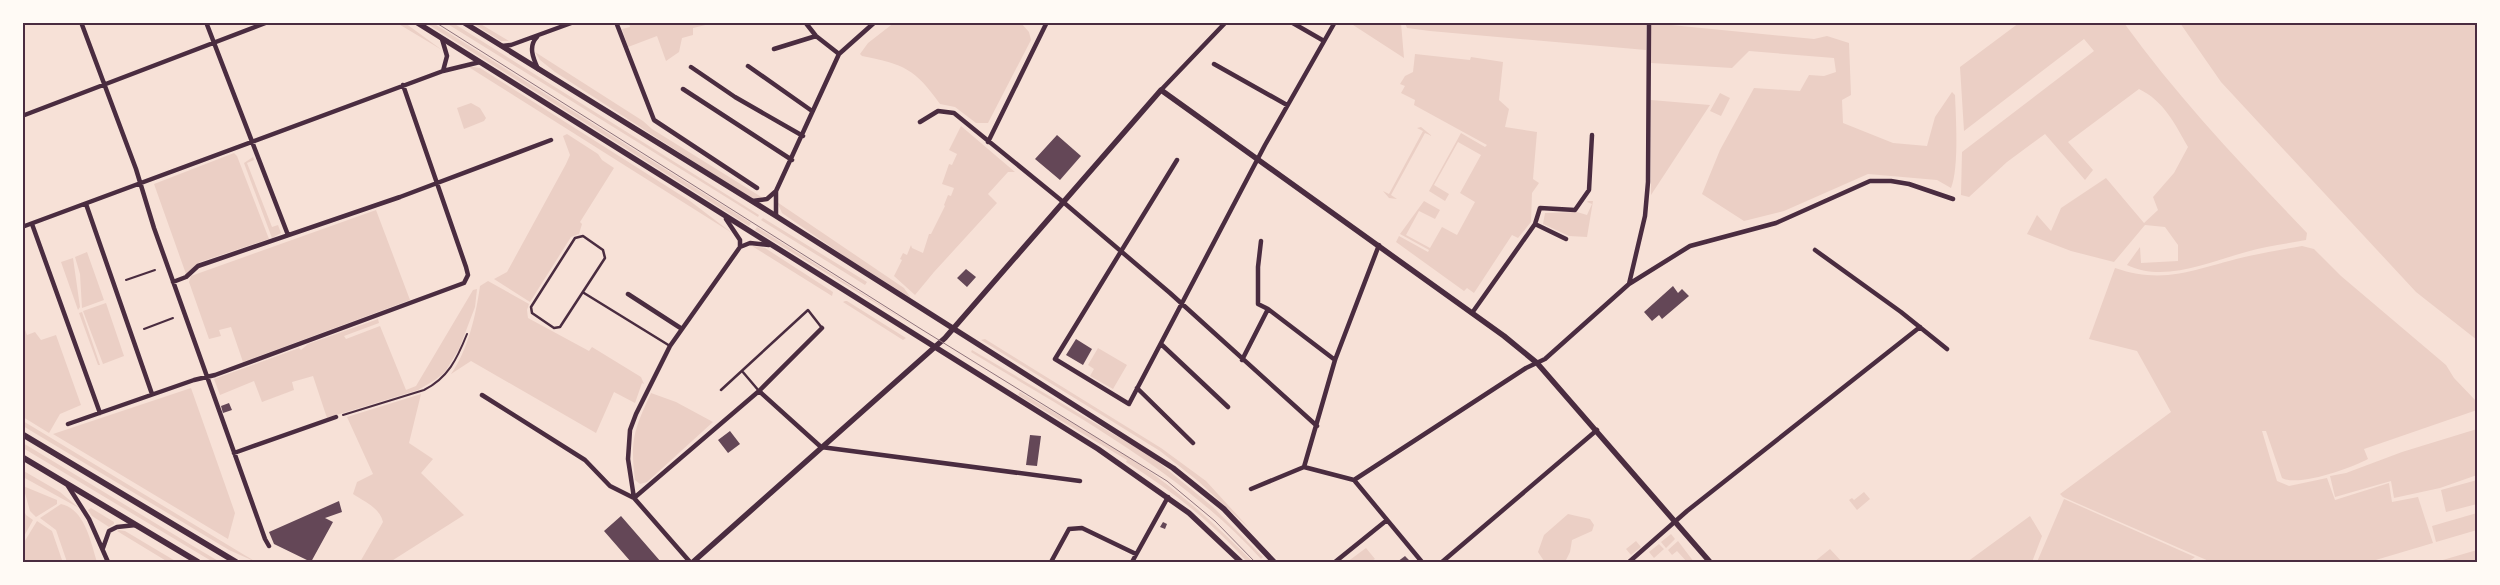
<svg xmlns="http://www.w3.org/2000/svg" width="2500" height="585" font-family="'Work Sans',sans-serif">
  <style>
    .green { fill: #ebcfc5 }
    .building { fill: #644757 }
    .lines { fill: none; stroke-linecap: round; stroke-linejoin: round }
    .path { stroke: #4a2c40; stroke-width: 2 }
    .service { stroke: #4a2c40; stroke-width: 2.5 }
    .minor { stroke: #4a2c40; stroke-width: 4.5 }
    .tertiary { stroke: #4a2c40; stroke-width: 5.5 }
    .secondary { stroke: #4a2c40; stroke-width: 6 }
    .tram { stroke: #8f747c; stroke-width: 1 }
    .neatline { fill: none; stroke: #4a2c40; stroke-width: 2 }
  </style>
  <rect width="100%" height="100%" fill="#f7e1d7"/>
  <path class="green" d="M895 22 1021 23 1029 32 1031 40 988 123H976L955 107 940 104C915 69 904 64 862 56L860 54 868 43Z
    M397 23H405L442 50Z
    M426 23H433L751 223 749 226Z
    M446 23H453L759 215 758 217Z
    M472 23H479L509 41H501Z
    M629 23H714L693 28V35L682 38 679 52 666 61 657 36 628 47 622 29 630 27Z
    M1350 23H1401L1404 58Z
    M1405 23H1646V50L1430 31 1407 28Z
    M1651 23 1814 39 1827 36 1849 43 1851 95 1842 100 1843 123 1893 143 1927 146 1935 117 1952 92 1955 95C1956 119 1959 168 1951 188L1937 180 1868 174 1784 211 1744 221 1702 194 1720 150 1754 88 1800 91 1809 75 1824 76 1836 72 1834 58 1749 51 1732 68 1651 63Z
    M2019 23H2124C2178 98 2243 166 2307 233L2306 240C2286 244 2265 246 2246 252 2208 262 2165 283 2127 265L2140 247 2141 263 2178 261V245L2165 227 2145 225 2114 262 2071 251 2027 234 2037 215 2051 231 2061 208 2106 178 2144 223 2158 210 2153 197 2174 173 2188 147C2175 124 2164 101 2139 89L2068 142 2093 170 2085 180 2045 134 2007 162 1969 197 1961 195 1962 152 2094 51 2084 39 1964 131 1960 67Z
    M2476 23 2478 24 2477 340 2416 292 2221 82 2180 23Z
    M535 52 643 121 652 129 763 198H750L555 72 540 60Z
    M1415 54 1470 60 1471 57 1503 62 1499 100 1509 109 1505 127 1537 132 1533 179 1539 183 1532 193 1531 222 1518 238 1512 235 1474 293 1467 288 1464 291 1396 242 1399 236 1428 252 1429 250 1400 234 1424 201 1440 210 1435 219 1419 211 1406 235 1430 248 1442 227 1457 235 1475 202 1460 193 1481 155 1458 142 1434 185 1449 194 1445 201 1429 191 1461 133 1485 147 1487 145 1414 105 1415 100 1401 93 1405 86 1400 84 1405 76 1413 72Z
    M467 66 480 68 690 201 732 233Z
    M1720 93 1730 98 1721 116 1710 111Z
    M1651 100 1710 105 1651 195Z
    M471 103 480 108 486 118 484 121 464 129 457 108Z
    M961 126 1015 172H1008L988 194 997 203 934 272 915 295 894 276 902 260 900 259 903 253 907 255 911 245 912 248 923 253 929 234H931L945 206 944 205 948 195 951 196 954 188 942 184 949 164 952 165 957 154 949 150Z
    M1421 127 1432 136 1425 133 1391 195 1397 199 1389 198 1383 191 1389 194 1423 131 1417 128Z
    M567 134 598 154 602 160 614 168 580 222 582 224 579 234 571 237 530 302 494 279 507 272 566 164 570 155 563 136Z
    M234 153 237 156 269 239 200 262 186 274 154 184Z
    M253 157 254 160 247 163 272 227 278 225 281 233 272 238 244 163Z
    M1588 201H1593L1587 237 1569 236 1543 224 1545 213 1577 212 1587 215 1592 204 1587 202Z
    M777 202 904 288 911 298 847 258 782 213Z
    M376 210 410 300 243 362 231 327 219 330 221 336 209 339 189 282 191 276Z
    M763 218 867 282 865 285 761 220Z
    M757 227 917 328 755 230Z
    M752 246 765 248 833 292 832 296Z
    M2302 246 2314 249 2341 276 2446 365 2454 378 2477 402V410L2364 449 2368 459C2351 468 2299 487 2282 478L2266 431H2262L2277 481 2289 486 2327 478 2335 500 2389 483 2392 502 2418 497 2433 543 2369 562H2211L2063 497 2060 494 2171 412 2137 351 2089 339 2115 268C2167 286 2199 267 2249 256 2267 252 2285 249 2302 246Z
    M87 252 104 300 82 308 80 274 75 257Z
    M73 258 80 307 78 310 61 262Z
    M488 281 529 304 527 310 528 318 589 351 592 347 641 377 644 384 642 383 635 403 614 392 596 433 471 361 451 374C468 350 476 315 480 286Z
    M477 289 475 307 459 349 445 372 435 380 418 390 327 418 313 376 292 382 294 390 262 402 254 381 220 395 214 379 299 348 301 350 308 344 378 319 379 323 344 336 346 339 380 326 406 390 416 386 473 290Z
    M845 301H847L906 338 903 340 843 302Z
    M106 303 124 356 103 364 83 311Z
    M82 312 84 318 100 365H98L79 313Z
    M23 324 27 335 35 332 41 340 56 335 81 405 60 414 49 433 23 417Z
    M985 339 1161 448 1206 481 1249 528 1198 481 1160 451 981 340Z
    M1098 348 1127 365 1113 389 1090 376 1094 369 1088 365Z
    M972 350 1152 457 1213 507 1263 557 1261 559C1180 470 1072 414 971 352Z
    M191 388 235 513 228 539 53 434Z
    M1020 392C1060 416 1101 439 1140 465 1182 493 1218 527 1253 562H1247C1213 523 1170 489 1126 462L1127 460 1018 395Z
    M651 393 676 402 713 422 647 482 640 484 635 480C630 440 634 430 651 393Z
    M421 394 409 443 433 459 421 473 464 515 390 562H360L383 522C380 508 365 502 353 494L357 482 373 474 347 417Z
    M23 421 256 562 229 550 23 426Z
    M2477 429V475L2440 488 2394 498 2391 481 2335 497 2330 476 2346 473 2402 452Z
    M23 443 193 546 220 562H213L23 448Z
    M22 470 60 492 79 508 23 477Z
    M2477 480V504L2446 512 2441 490Z
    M23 486 57 500V504L36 517 30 511Z
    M1864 492 1870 499 1857 510 1849 500 1852 498 1854 500Z
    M2064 499 2195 557 2188 562H2037Z
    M61 504C85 509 91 543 97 562H67L56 530 40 518Z
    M22 506 26 515 33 520 23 538Z
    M91 508 114 522V524L109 527 92 516 88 510Z
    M2477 513V530L2436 542 2432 526Z
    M1568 514 1590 519 1594 525 1592 531 1572 540 1570 552 1565 562 1544 561 1538 552 1544 535Z
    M2030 516 2042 536 2032 562H1967Z
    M37 521 52 531 62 560 54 562H23V544Z
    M119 530 125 531 177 562H168L117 531Z
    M1671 534 1675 539 1666 548 1661 542Z
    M1636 541 1641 547 1631 555 1626 549Z
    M1678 541 1694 562H1687L1677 551 1672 555 1668 550Z
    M1659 544 1664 549 1654 558 1649 552Z
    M1366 548 1375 559 1370 562H1347Z
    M1830 549 1842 562H1814Z
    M2477 550V562H2436Z"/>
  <path class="building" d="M1057 135 1081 156 1060 180 1035 159Z
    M966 269 976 277 967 287 957 278Z
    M1673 286 1678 293 1682 289 1689 296 1662 319 1659 315 1652 321 1644 312Z
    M1076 339 1092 349 1083 365 1066 355Z
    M229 403 232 410 223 413 221 406Z
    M730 431 740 444 728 453 718 440Z
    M1030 435 1041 436 1037 466 1026 465Z
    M339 501 342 512 325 518 333 522 311 562 274 544 269 532Z
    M621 516 661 562H631L604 531Z
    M1163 522 1167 524 1165 529 1160 527Z
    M1405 556 1411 562H1397Z"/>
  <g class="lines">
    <path class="path" d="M126 280 155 270
      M144 329 173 318
      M343 415 424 390C448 378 457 359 467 334"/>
    <path class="service" d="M583 236 603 250 605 258 560 327 554 328 532 313 531 307 575 238Z
      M584 293 670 346
      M742 371 759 391
      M721 390 808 310 822 328"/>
    <path class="minor" d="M81 22 136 169 154 228 265 539 269 546
      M206 22 288 235
      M616 22 654 120 757 188
      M805 22 816 36 839 54
      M1291 22 1324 41
      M537 37C528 46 533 58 538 69
      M442 39 447 56 443 71
      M502 46 511 45 574 22
      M774 49 816 36
      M1214 64 1287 105
      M748 66 812 111
      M691 67 735 97 803 136
      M683 89 792 160
      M1161 90 1226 22
      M22 116 268 22
      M920 122 938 111 954 113 1062 201 1170 293 1317 426
      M988 142 1047 22
      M1177 160 1055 359 1129 404 1265 145 1335 22
      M752 201 767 199 776 191
      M86 204 152 394
      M776 216V191L839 54 875 22
      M726 219 740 240V247
      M32 224 100 413
      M1535 224 1540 208 1575 210 1589 190 1592 135
      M22 227 443 71 480 62
      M1261 241 1258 267V304L1268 309
      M1815 250 1901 312 1947 349
      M173 282 186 277 198 266 400 197 551 140
      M1629 284 1645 216 1648 182 1649 22
      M628 294 682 329
      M1472 313 1535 224 1566 239
      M1161 344 1228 407
      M1242 360 1268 309 1335 360
      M1137 388 1193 443
      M759 391 821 447 1080 481
      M482 395 585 460 610 486 634 498 690 562
      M68 424 194 380 215 375 464 283 468 275 466 267 403 85
      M234 453 336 417
      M1304 467 1335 360 1379 245
      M1354 480 1422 562
      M68 486 89 519 108 562
      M1251 489 1304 467 1354 480 1526 368 1545 359 1629 284 1690 246 1776 223 1870 181H1891L1909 184 1953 199
      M634 498 628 459 630 430 636 414 670 346 740 247 750 243 769 245
      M634 498 759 391 822 328
      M103 548 109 531 117 527 136 525
      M1051 562 1069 529 1082 528 1136 554
      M1132 562 1168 497
      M1335 562 1387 520
      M1442 562 1597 430
      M1629 562 1687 511 1920 327"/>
    <path class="tertiary" d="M416 22 1098 449 1189 513 1241 562
      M463 22 776 216 1173 468 1224 509 1274 562
      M693 562 945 338 1161 90 1504 336 1537 363 1710 562"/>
    <path class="secondary" d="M22 434 236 562
      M22 457 198 562"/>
    <path class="tram" d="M435 22 921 329 1167 481 1215 521 1255 562"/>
  </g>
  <rect width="2500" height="585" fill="none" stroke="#fffaf5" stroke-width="48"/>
  <rect x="24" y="24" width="2452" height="537" class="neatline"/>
</svg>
